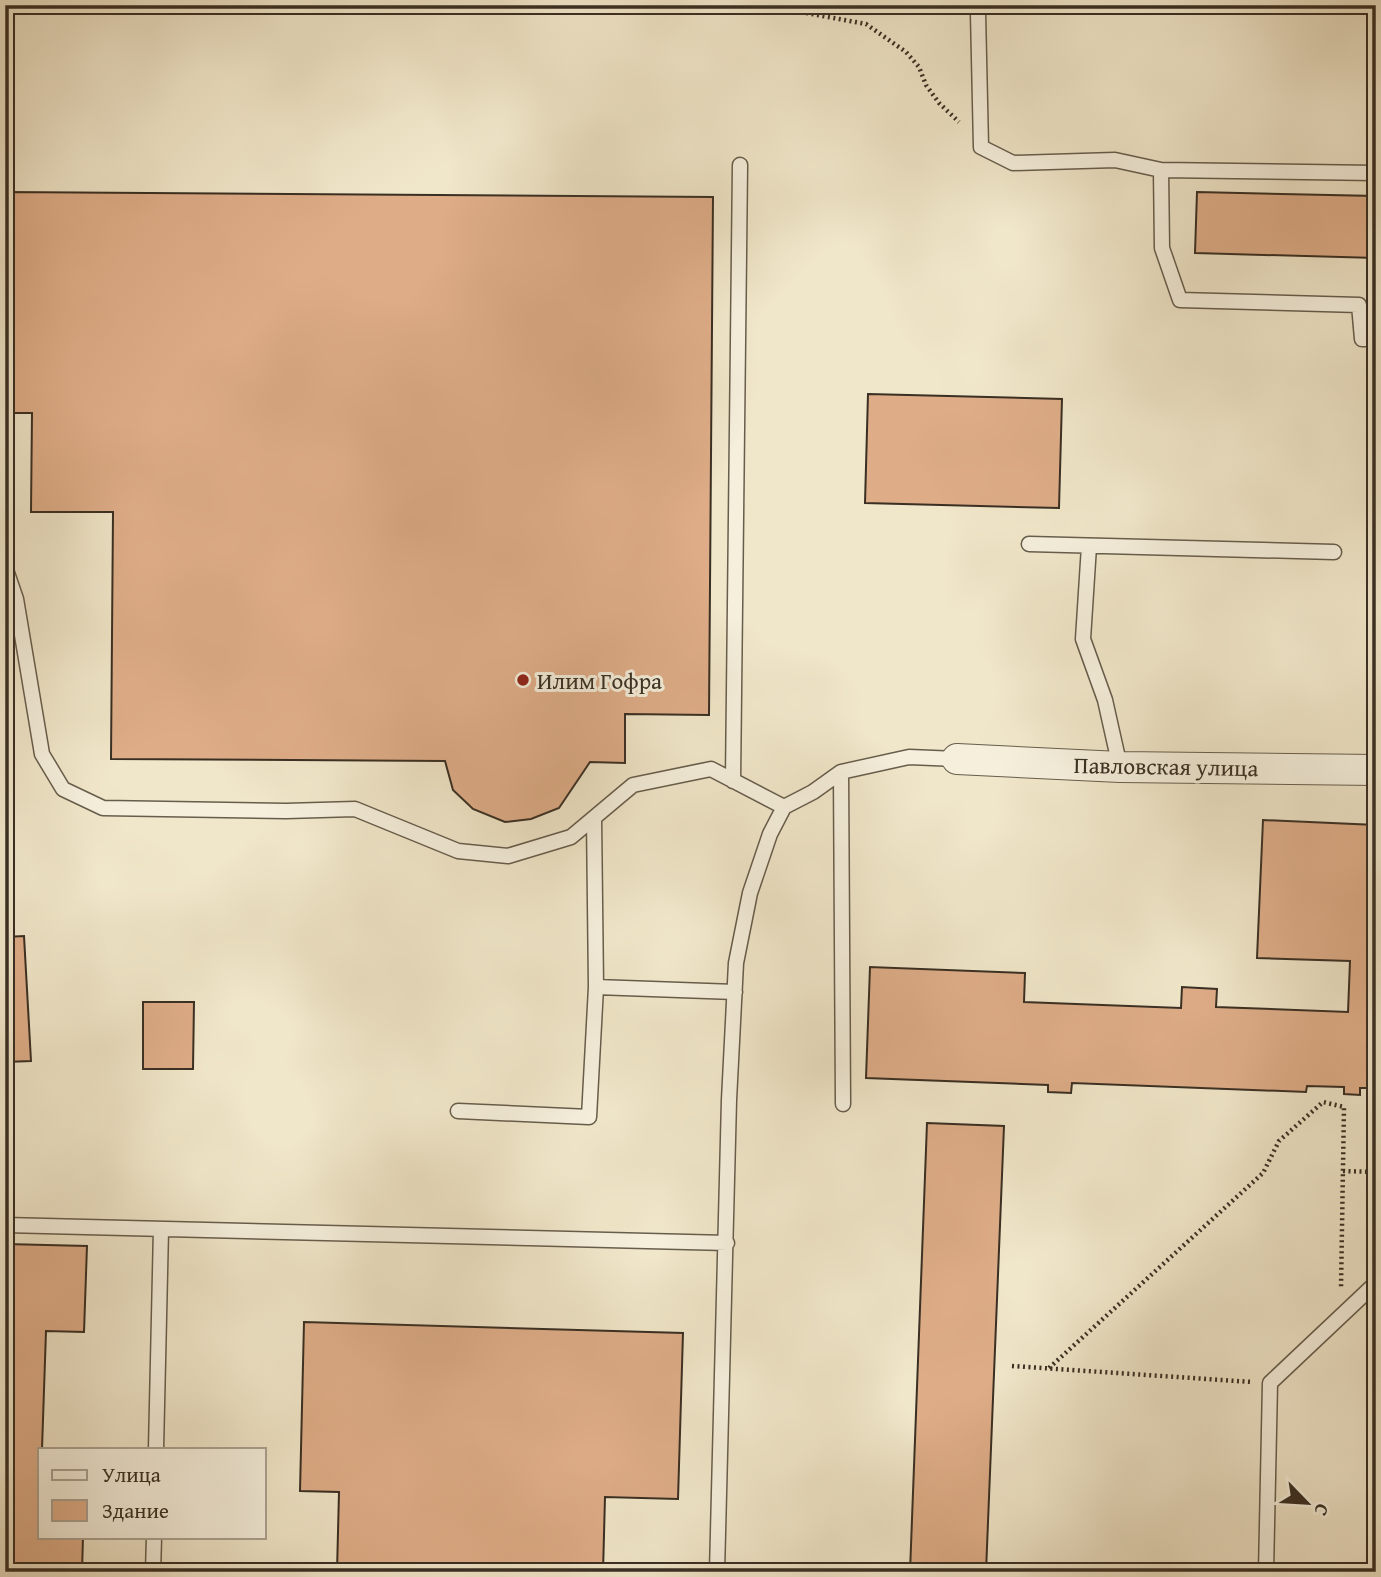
<svg xmlns="http://www.w3.org/2000/svg" width="1381" height="1577" font-family="'Gentium Book Plus',serif">
  <style>
    .building { fill: #dead88; stroke: #392f23; stroke-width: 2 }
    .lines { fill: none; stroke-linecap: round; stroke-linejoin: round }
    .service-casing { stroke: #675d4c; stroke-width: 17 }
    .minor-casing { stroke: #675d4c; stroke-width: 32 }
    .path { stroke: #392f23; stroke-width: 4.5; stroke-dasharray: 2 3.5; stroke-linecap: butt }
    .service { stroke: #f5efdc; stroke-width: 14 }
    .minor { stroke: #f5efdc; stroke-width: 30 }
    .poi-dot { fill: #8f2418; stroke: #f5efdc; stroke-width: 2.5 }
    .labels { text-anchor: middle; dominant-baseline: central; stroke-width: 6; stroke-linejoin: round; paint-order: stroke }
    .poi-label { font-size: 23px; fill: #392f23; stroke: #f5efdc; text-anchor: start }
    .street-label { font-size: 23px; fill: #392f23; stroke: #f5efdc }
  </style>
  <rect width="100%" height="100%" fill="#f0e6c9"/>
  <filter id="stains"><feTurbulence type="fractalNoise" baseFrequency=".00286" numOctaves="4"/><feColorMatrix values="0 0 0 0 .2 0 0 0 0 .09 0 0 0 0 .02 0 0 0 .5 -.17"/></filter>
  <radialGradient id="worn" r=".72"><stop offset=".6" stop-color="#630" stop-opacity="0"/><stop offset="1" stop-color="#630" stop-opacity=".3"/></radialGradient>
  <path class="building" d="M5 192 713 197 709 715 625 714V763L590 762 559 808 531 819 505 822 473 809 453 790 445 761 111 759 113 512H31L32 413H5Z
    M1197 192 1376 196V258L1195 253Z
    M868 394 1062 399 1059 508 865 503Z
    M1263 820 1376 825V1088H1360V1095L1344 1094V1087L1307 1086 1306 1092 1072 1083 1071 1093 1048 1092V1085L866 1078 870 967 1025 973 1024 1002 1181 1008 1182 987 1217 989 1216 1007 1348 1012 1350 961 1257 958Z
    M24 936 31 1061 5 1062V937Z
    M143 1002H194L193 1069H143Z
    M927 1123 1004 1126 986 1572H910Z
    M5 1244 87 1246 84 1332 46 1331 42 1449H40V1537H83L82 1572H5Z
    M304 1322 683 1333 678 1499 605 1497 603 1572H337L339 1492 300 1491Z"/>
  <g class="lines">
    <defs>
      <path id="service" d="M978 13 981 147 1013 163 1115 160 1161 170
        M1376 173 1161 170 1162 248 1180 300 1359 305 1362 339H1376
        M1029 544 1334 552
        M1089 546 1083 639 1105 700 1120 767
        M5 567 16 599 42 754 63 789 103 808 286 811 355 809 458 851 508 856 571 837 633 785 711 769 784 807
        M841 772 843 1104
        M733 781 740 165
        M594 818 596 987 735 992
        M458 1111 589 1117 596 987
        M5 1225 727 1243
        M156 1449 161 1229
        M153 1572 154 1537
        M717 1572 729 1100 736 963 750 893 770 834 784 807 813 792 841 772 909 757 957 759
        M1266 1572 1270 1383 1376 1283"/>
      <path id="minor" d="M957 759 1120 767 1376 770"/>
    </defs>
    <use href="#service" class="service-casing"/>
    <use href="#minor" class="minor-casing"/>
    <path class="path" d="M664 5 697 10 785 9 866 24 906 52 919 67 926 85 939 103 959 122
      M1343 1171 1376 1172
      M1012 1366 1252 1382
      M1049 1368 1263 1173 1279 1141 1323 1102 1344 1107 1341 1288"/>
    <use href="#service" class="service"/>
    <use href="#minor" class="minor"/>
  </g>
  <circle class="poi-dot" cx="523" cy="680" r="7"/>
  <g class="labels">
    <g class="poi-label">
      <text x="537" y="680">Илим Гофра</text>
    </g>
    <g class="street-label">
      <text transform="translate(1166 766) rotate(1)">Павловская улица</text>
    </g>
  </g>
  <rect width="1381" height="1577" fill="none" stroke="#f0e6c9" stroke-width="28"/>
  <rect x="7" y="7" width="1367" height="1563" fill="none" stroke="#392f23" stroke-width="3.5"/>
  <rect x="14" y="14" width="1353" height="1549" fill="none" stroke="#392f23" stroke-width="2"/>
  <rect x="38" y="1448" width="228" height="91" fill="#f5efdc" stroke="#aaa292" stroke-width="2"/>
  <rect x="52" y="1470" width="35" height="10" fill="#f5efdc" stroke="#aaa292" stroke-width="2"/>
  <text x="102" y="1482" font-size="21" fill="#392f23">Улица</text>
  <rect x="52" y="1500" width="35" height="21" fill="#dead88" stroke="#aaa292" stroke-width="2"/>
  <text x="102" y="1518" font-size="21" fill="#392f23">Здание</text>
  <g transform="translate(1307 1503) rotate(115)" stroke="#f5efdc" stroke-width="5" paint-order="stroke">
  <path d="M0-5L12 26L0 18L-12 26Z" fill="#392f23"/>
  <text y="-10" font-size="19" font-weight="bold" text-anchor="middle" fill="#392f23">С</text>
  </g>
  <rect width="100%" height="100%" filter="url(#stains)"/>
  <rect width="100%" height="100%" fill="url(#worn)"/>
</svg>
